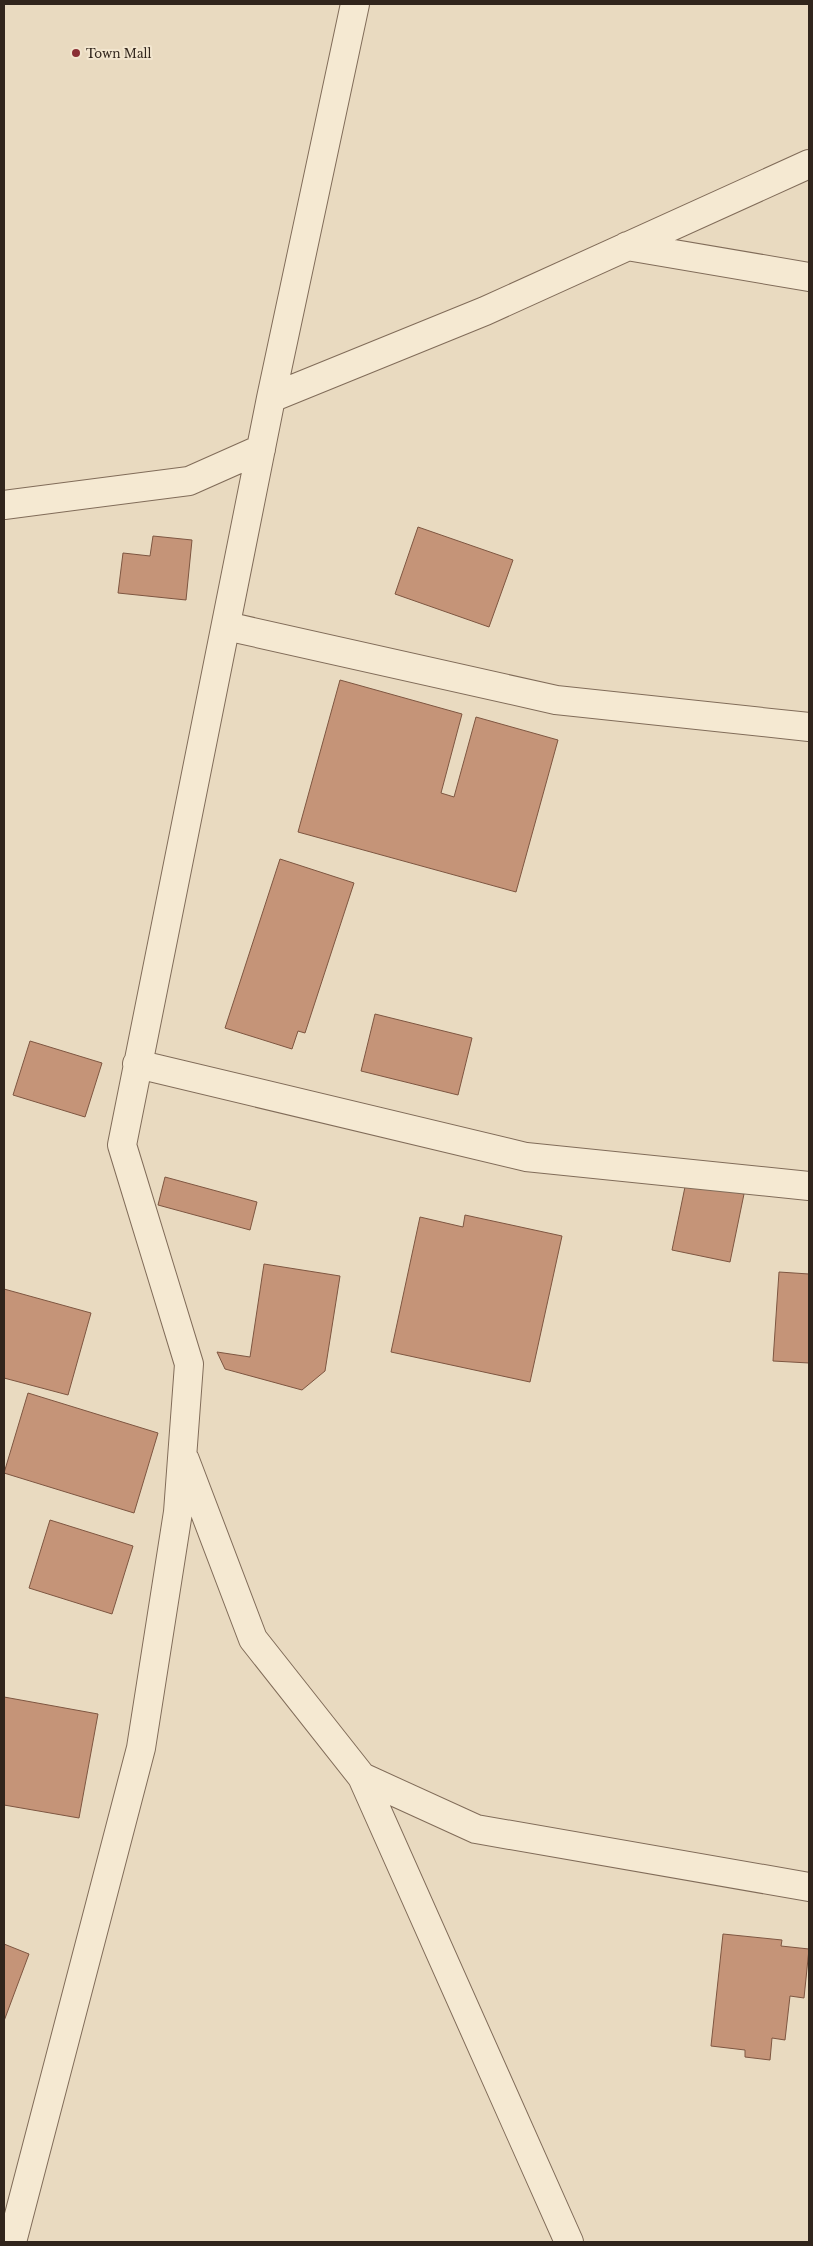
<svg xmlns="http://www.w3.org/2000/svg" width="813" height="2246" font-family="'Libre Baskerville',serif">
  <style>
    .building { fill: #c59478; stroke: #7e5641 }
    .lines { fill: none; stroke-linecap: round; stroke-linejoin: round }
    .street-casing { stroke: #816c59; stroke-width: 30 }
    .street { stroke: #f5e9d2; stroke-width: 28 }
    .poi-dot { fill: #8a2e34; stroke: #f2e5ce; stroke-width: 2 }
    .labels { text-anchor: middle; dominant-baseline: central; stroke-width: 4; stroke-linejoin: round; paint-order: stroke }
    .poi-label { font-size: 12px; fill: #31251c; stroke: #f2e5ce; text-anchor: start }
  </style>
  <rect width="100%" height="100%" fill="#e9dac0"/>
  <path class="building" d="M418 527 513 560 489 627 395 594Z
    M153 536 192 540 186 600 118 593 123 553 150 556Z
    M340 680 462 714 441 793 454 797 476 717 558 740 516 892 298 832Z
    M280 859 354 883 305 1033 298 1031 292 1049 225 1028Z
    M375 1014 472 1038 458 1095 361 1071Z
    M30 1041 102 1063 85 1117 13 1095Z
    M165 1177 257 1202 250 1230 158 1205Z
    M686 1182 744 1194 730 1262 672 1250Z
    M465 1215 562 1236 530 1382 391 1352 420 1217 463 1227Z
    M264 1264 340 1276 325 1371 302 1390 225 1369 217 1352 250 1357Z
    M779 1272 809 1274V1363L773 1361Z
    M4 1289 91 1313 68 1395 4 1378Z
    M28 1393 158 1433 134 1513 4 1473Z
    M50 1520 133 1546 112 1614 29 1588Z
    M4 1697 98 1714 79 1818 4 1805Z
    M723 1934 782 1940 781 1946 809 1949 804 1998 790 1996 785 2040 772 2038 770 2060 745 2057V2050L711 2046Z
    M4 1944 29 1954 4 2021Z"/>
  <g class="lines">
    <defs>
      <path id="street" d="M627 246 809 277
        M271 398 485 311 809 164
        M4 505 189 481 261 449
        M226 626 556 700 809 727
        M137 1064 526 1157 809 1186
        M185 1460 253 1639 362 1777 476 1829 809 1887
        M362 1777 569 2242
        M12 2242 141 1748 178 1512 189 1364 122 1145 271 398 355 4"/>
    </defs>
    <use href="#street" class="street-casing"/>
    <use href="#street" class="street"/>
  </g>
  <circle class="poi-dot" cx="76" cy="53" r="5"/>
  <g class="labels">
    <g class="poi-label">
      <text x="86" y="53">Town Mall</text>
    </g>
  </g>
  <rect width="813" height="2246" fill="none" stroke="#31251c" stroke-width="10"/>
</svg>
